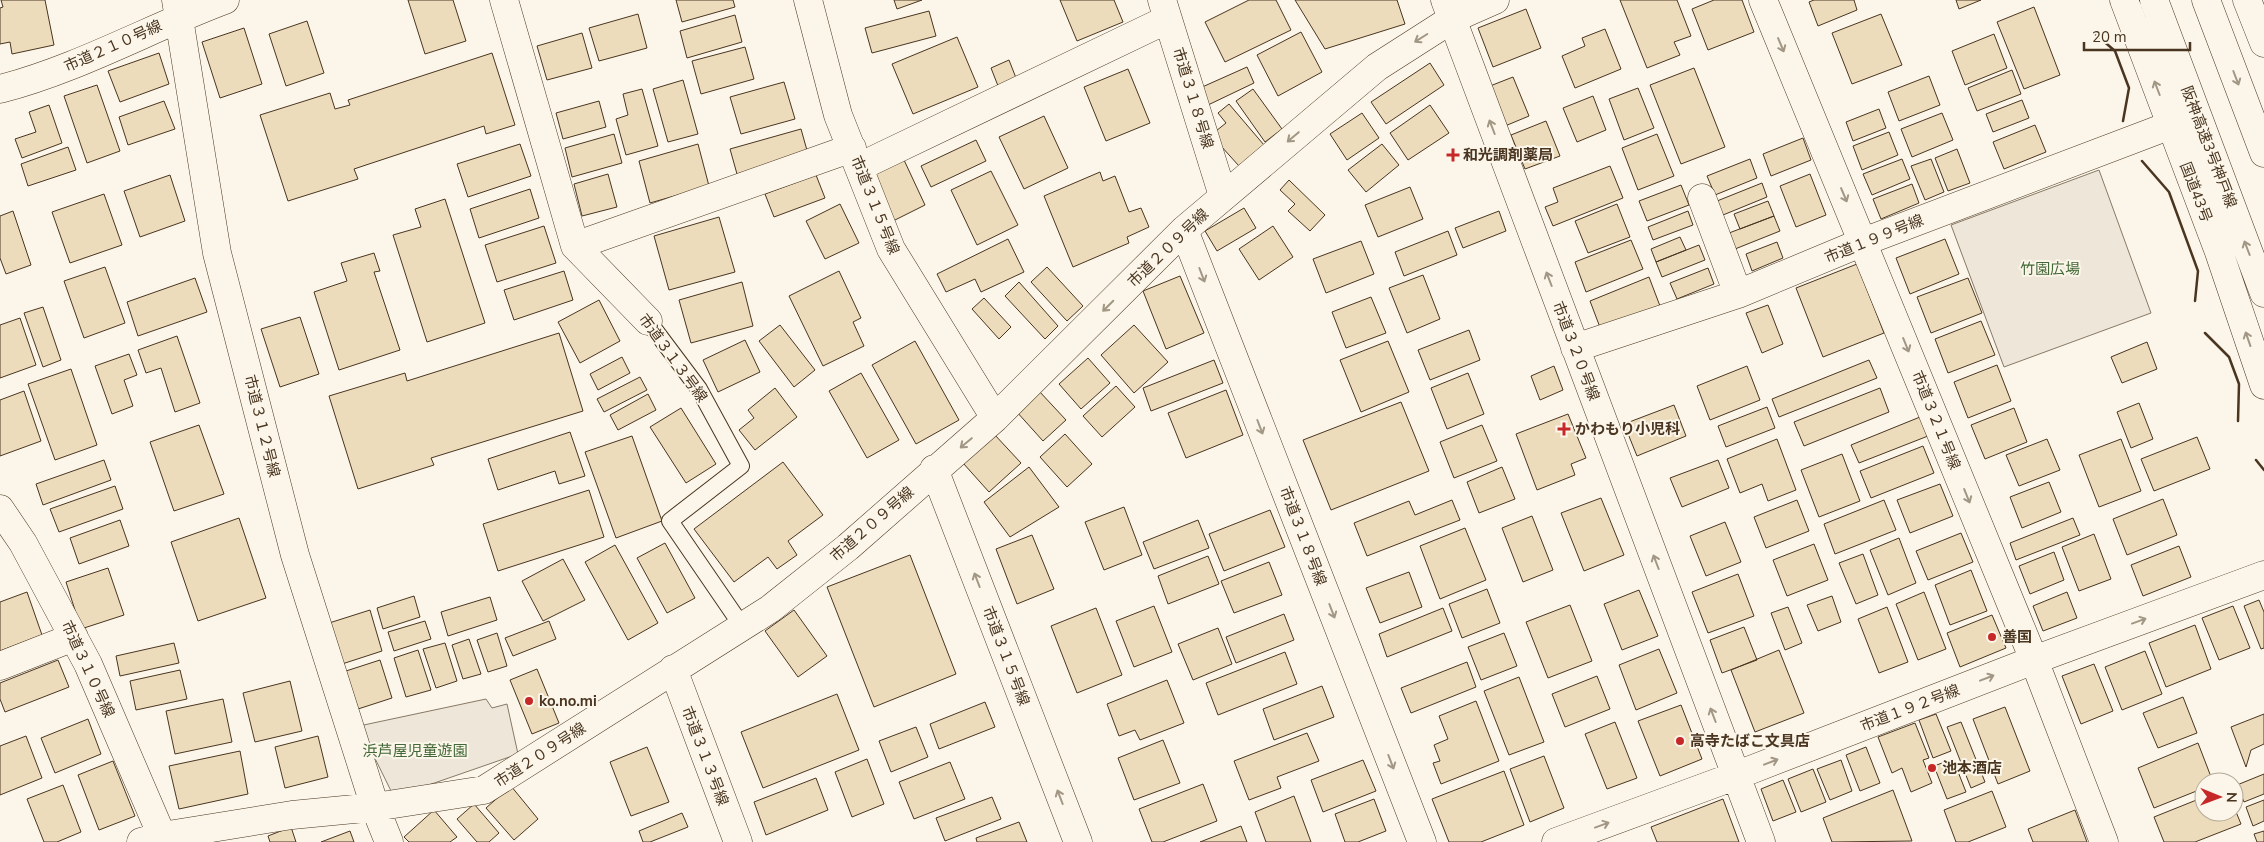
<svg xmlns="http://www.w3.org/2000/svg" width="2264" height="842" font-family="'Nunito Sans','Noto Sans JP',sans-serif">
  <style>
    .green { fill: #ede6d9; stroke: #887966 }
    .building { fill: #ecdcbc; stroke: #4a3520 }
    .lines { fill: none; stroke-linecap: round; stroke-linejoin: round }
    .lane-casing { stroke: #4a3520; stroke-width: 18 }
    .street-casing { stroke: #4a3520; stroke-width: 29 }
    .highway-casing { stroke: #4a3520; stroke-width: 29 }
    .lane { stroke: #fbf6e9; stroke-width: 16 }
    .street { stroke: #fbf6e9; stroke-width: 28 }
    .highway { stroke: #fbf6e9; stroke-width: 28 }
    .wall { stroke: #4a3520; stroke-width: 2.5 }
    .oneway { stroke: #a29684 }
    .poi-dot { fill: #c62828; stroke: #fbf6e9; stroke-width: 2 }
    .labels { text-anchor: middle; dominant-baseline: central; stroke-width: 4; stroke-linejoin: round; paint-order: stroke }
    .street-label { font-size: 15px; fill: #4a3520; stroke: #fbf6e9 }
    .poi-label { font-size: 15px; font-weight: bold; fill: #4a3520; stroke: #fbf6e9; text-anchor: start }
    .park-label { font-size: 15px; fill: #436837; stroke: #fbf6e9 }
  </style>
  <rect width="100%" height="100%" fill="#fbf6e9"/>
  <path class="green" d="M2099 170 2151 313 2004 367 1951 225Z
    M486 699 492 708 507 704 518 754 394 797 359 726Z"/>
  <path class="building" d="M1 0H45L54 45 12 54 10 42 0 44V8L3 7Z
    M408 0H453L466 41 425 54Z
    M676 0H733L735 7 682 22Z
    M894 0H922L897 9Z
    M1060 0H1114L1123 22 1077 41Z
    M1249 0H1276L1291 30 1225 62 1205 22Z
    M1295 0H1397L1405 24 1325 49Z
    M1620 0H1677L1691 36 1674 42 1680 55 1647 68Z
    M1714 0H1742L1754 32 1708 50 1692 9Z
    M1814 0H1854L1857 10 1818 26 1809 2Z
    M1956 0H1981L1959 9Z
    M2034 7 2060 75 2024 89 1997 22Z
    M1526 9 1541 48 1493 67 1478 28Z
    M929 11 936 36 872 53 865 28Z
    M638 14 647 48 599 61 589 28Z
    M1881 14 1902 65 1852 84 1832 33Z
    M735 15 742 42 687 58 680 31Z
    M307 21 324 73 286 86 269 34Z
    M244 28 262 84 220 98 202 42Z
    M1605 29 1621 69 1575 88 1562 56 1585 46 1582 38Z
    M1301 32 1322 72 1278 96 1257 55Z
    M582 33 592 68 547 80 537 46Z
    M1994 34 2007 68 1965 85 1952 51Z
    M957 37 978 87 913 114 892 64Z
    M745 47 754 79 701 94 692 61Z
    M159 53 169 84 120 102 108 71Z
    M492 53 515 125 486 134 484 126 369 164 354 169 358 179 288 201 260 115 330 93 335 109 350 105 348 100Z
    M1009 60 1018 83 1000 91 991 68Z
    M1430 63 1444 85 1386 124 1371 102Z
    M1247 67 1254 83 1208 105 1200 88Z
    M1694 68 1725 147 1681 164 1650 85Z
    M1128 69 1150 123 1106 141 1084 87Z
    M2012 70 2021 94 1977 111 1968 88Z
    M1929 76 1940 105 1899 121 1888 92Z
    M1513 77 1529 116 1505 126 1490 86Z
    M683 80 698 134 668 142 653 89Z
    M784 82 795 119 741 134 730 97Z
    M97 85 120 151 87 163 64 96Z
    M1638 88 1654 128 1624 140 1609 99Z
    M642 89 658 146 626 155 616 119 628 115 623 94Z
    M1253 89 1282 129 1265 142 1236 101Z
    M1593 96 1606 130 1577 142 1563 108Z
    M2022 100 2029 118 1993 132 1986 114Z
    M164 101 175 129 128 145 119 117Z
    M599 101 606 127 563 139 556 113Z
    M1229 104 1264 145 1239 166 1211 135 1226 123 1218 113Z
    M49 105 62 143 22 158 15 139 36 132 29 112Z
    M1430 105 1449 133 1408 160 1390 133Z
    M1879 109 1886 128 1853 141 1846 122Z
    M1362 113 1379 138 1347 160 1330 134Z
    M1942 113 1953 140 1912 157 1901 129Z
    M1044 116 1068 168 1024 189 999 137Z
    M1546 121 1560 156 1525 169 1511 135Z
    M2035 125 2046 152 2004 169 1993 142Z
    M801 129 808 154 737 174 730 149Z
    M1889 132 1898 155 1862 170 1853 146Z
    M614 134 622 163 572 177 565 148Z
    M1657 134 1674 176 1638 190 1622 148Z
    M1803 138 1811 160 1771 176 1763 154Z
    M976 140 986 161 931 187 921 166Z
    M520 144 531 176 468 197 457 164Z
    M698 144 709 186 650 203 639 161Z
    M1382 144 1399 165 1366 192 1348 170Z
    M68 147 76 170 28 186 21 164Z
    M1957 149 1970 183 1948 191 1935 158Z
    M1750 159 1757 178 1715 195 1707 176Z
    M1902 159 1910 179 1872 195 1863 174Z
    M1931 159 1944 192 1925 200 1911 166Z
    M904 160 925 205 893 221 872 176Z
    M1610 166 1623 198 1553 226 1545 207 1558 202 1553 188Z
    M991 171 1018 225 977 245 951 190Z
    M1100 172 1103 181 1115 176 1129 212 1141 208 1149 227 1127 237 1129 243 1073 267 1044 196Z
    M608 174 617 207 582 216 574 184Z
    M1810 174 1826 215 1796 227 1780 186Z
    M170 175 185 221 140 237 124 191Z
    M816 175 825 198 774 217 765 194Z
    M1289 180 1325 215 1310 231 1288 211 1295 204 1280 190Z
    M1762 183 1767 197 1723 215 1717 201Z
    M1912 184 1919 203 1881 219 1873 199Z
    M1681 185 1689 205 1647 221 1639 201Z
    M1410 187 1423 219 1378 237 1365 205Z
    M530 189 539 218 479 238 470 209Z
    M104 194 122 245 70 263 52 212Z
    M445 199 485 323 427 342 393 235 421 227 415 209Z
    M1768 201 1774 216 1740 229 1734 214Z
    M840 204 859 243 825 259 806 221Z
    M1617 204 1630 237 1588 253 1575 221Z
    M1244 208 1256 228 1217 251 1205 231Z
    M13 211 31 265 6 274 0 258V216Z
    M1499 211 1506 231 1463 248 1455 228Z
    M1688 211 1693 225 1653 240 1648 227Z
    M1774 216 1780 231 1735 249 1729 233Z
    M719 217 735 272 669 290 654 236Z
    M544 226 556 263 497 282 485 245Z
    M1273 226 1293 257 1259 280 1239 249Z
    M1448 231 1457 255 1404 276 1395 252Z
    M1680 237 1686 250 1656 262 1651 249Z
    M1008 239 1024 272 981 292 975 279 946 292 937 274Z
    M1945 239 1959 274 1910 294 1896 258Z
    M1631 240 1643 269 1586 292 1575 262Z
    M1361 241 1374 274 1326 293 1313 259Z
    M1777 242 1783 258 1752 271 1746 254Z
    M1699 245 1705 260 1662 277 1656 262Z
    M374 253 380 271 374 272 400 350 339 370 314 292 347 281 341 263Z
    M1857 264 1884 333 1823 357 1796 288Z
    M105 267 125 323 84 338 64 281Z
    M1047 267 1083 306 1067 321 1031 282Z
    M1708 268 1714 284 1677 299 1670 283Z
    M564 271 573 300 514 320 504 290Z
    M839 271 861 318 853 322 864 346 823 366 789 296Z
    M1423 275 1440 319 1407 333 1389 288Z
    M1180 276 1204 333 1166 349 1143 291Z
    M1649 277 1660 306 1601 330 1590 301Z
    M195 278 207 312 138 336 127 302Z
    M1968 278 1982 313 1931 333 1917 297Z
    M742 282 753 326 691 343 679 300Z
    M1019 282 1058 326 1045 339 1005 296Z
    M1371 297 1386 333 1346 348 1332 312Z
    M984 298 1011 327 999 339 972 309Z
    M599 300 620 341 580 363 558 322Z
    M1768 305 1783 344 1762 353 1746 313Z
    M43 307 61 360 43 367 24 313Z
    M300 317 319 374 280 387 261 329Z
    M20 318 36 365 0 378V325Z
    M1981 321 1995 355 1948 373 1935 339Z
    M780 325 815 370 794 387 759 341Z
    M1134 325 1168 362 1134 393 1101 355Z
    M1469 330 1480 360 1430 380 1418 350Z
    M559 333 583 411 431 458 434 465 358 489 329 396 405 373 407 381Z
    M177 336 200 403 175 412 161 368 146 373 138 350Z
    M745 340 760 372 718 392 703 360Z
    M915 341 959 420 916 444 872 365Z
    M1388 341 1409 392 1361 412 1340 360Z
    M2147 342 2157 369 2122 383 2111 357Z
    M129 354 137 375 124 380 133 406 112 414 95 366Z
    M622 357 630 373 598 390 590 374Z
    M1088 358 1110 383 1081 409 1059 384Z
    M1214 360 1223 383 1151 411 1143 388Z
    M1869 360 1877 378 1779 417 1772 399Z
    M1997 365 2011 401 1968 418 1954 382Z
    M1554 366 1563 390 1540 400 1531 376Z
    M1747 366 1760 400 1710 420 1697 386Z
    M71 369 97 445 55 460 28 384Z
    M861 373 899 440 867 458 829 391Z
    M1468 373 1484 414 1447 429 1431 388Z
    M640 377 647 390 604 412 597 399Z
    M1116 386 1135 407 1102 437 1083 416Z
    M775 388 797 417 755 450 739 430 754 418 748 410Z
    M1880 388 1889 412 1804 446 1794 422Z
    M1226 390 1243 435 1186 458 1168 413Z
    M24 391 41 441 0 456V400Z
    M1039 391 1066 420 1043 441 1016 411Z
    M648 394 656 410 618 430 610 415Z
    M1401 402 1429 471 1331 510 1303 440Z
    M2139 403 2153 439 2131 448 2117 412Z
    M1674 405 1686 436 1637 456 1624 424Z
    M1767 407 1775 428 1726 447 1718 426Z
    M681 408 716 464 686 483 650 427Z
    M2014 408 2027 442 1985 459 1971 425Z
    M1568 414 1586 458 1571 464 1575 475 1537 490 1516 434Z
    M1920 417 1928 436 1859 463 1851 445Z
    M199 425 224 494 174 511 150 442Z
    M1482 425 1497 461 1454 478 1440 442Z
    M570 432 585 476 559 484 555 471 498 490 488 459Z
    M994 434 1021 463 989 492 963 463Z
    M1065 434 1092 464 1067 487 1040 457Z
    M632 436 662 521 616 538 585 452Z
    M2197 437 2210 469 2154 491 2141 459Z
    M1777 439 1796 490 1768 501 1762 484 1740 493 1727 459Z
    M2047 439 2060 470 2019 486 2006 455Z
    M2121 439 2141 491 2099 507 2079 455Z
    M1923 446 1934 473 1871 498 1860 471Z
    M1842 454 1860 501 1819 517 1801 470Z
    M104 460 111 480 43 505 36 484Z
    M1718 460 1729 488 1682 507 1670 478Z
    M783 462 823 515 788 541 797 555 777 569 768 557 734 582 694 529Z
    M1029 467 1059 507 1010 537 984 502Z
    M1502 467 1515 499 1479 513 1467 482Z
    M2049 482 2061 512 2022 528 2010 497Z
    M1940 484 1953 516 1910 533 1897 500Z
    M115 486 123 509 59 532 50 509Z
    M589 490 604 537 498 571 483 524Z
    M1601 498 1624 555 1584 571 1561 513Z
    M2163 499 2177 535 2127 555 2113 519Z
    M1452 500 1460 520 1367 556 1354 523 1409 501 1415 515Z
    M1797 500 1809 531 1766 548 1754 517Z
    M1884 500 1896 530 1835 554 1824 524Z
    M1124 507 1142 555 1104 570 1085 522Z
    M1270 510 1285 547 1224 571 1209 534Z
    M1532 516 1553 570 1523 582 1502 528Z
    M239 518 266 598 198 621 171 542Z
    M2073 518 2080 535 2016 560 2010 543Z
    M120 520 129 546 79 564 70 538Z
    M1198 520 1209 548 1154 569 1143 542Z
    M1725 522 1741 562 1706 576 1690 536Z
    M1465 528 1486 580 1440 599 1420 546Z
    M1961 533 1973 562 1928 580 1916 551Z
    M2094 534 2111 579 2079 591 2062 547Z
    M1032 535 1054 589 1017 604 996 549Z
    M1899 538 1916 583 1888 595 1870 550Z
    M665 543 695 598 667 613 637 558Z
    M1814 544 1828 580 1787 596 1773 560Z
    M615 545 658 623 628 640 585 562Z
    M2179 546 2191 577 2143 596 2131 565Z
    M2054 552 2064 580 2030 594 2019 566Z
    M1863 554 1878 595 1856 604 1839 563Z
    M910 555 956 674 874 707 827 587Z
    M1208 556 1219 584 1168 604 1158 576Z
    M563 559 585 600 543 621 522 581Z
    M1269 562 1282 595 1234 613 1221 581Z
    M108 568 124 615 81 629 66 582Z
    M1971 570 1987 611 1950 625 1935 585Z
    M1409 572 1422 607 1380 623 1366 588Z
    M1738 574 1754 616 1708 633 1692 592Z
    M1487 589 1500 623 1462 638 1449 604Z
    M1639 590 1658 636 1622 650 1604 604Z
    M27 592 42 635 0 651V602Z
    M1924 592 1946 649 1918 660 1896 604Z
    M2067 592 2077 618 2043 631 2033 606Z
    M414 596 420 617 383 629 377 608Z
    M1832 596 1841 622 1818 631 1807 605Z
    M490 597 497 620 448 636 441 612Z
    M2259 600 2264 612V648L2261 649 2244 606Z
    M1570 605 1592 661 1548 678 1526 622Z
    M1154 606 1172 652 1134 667 1116 621Z
    M2233 606 2250 648 2219 660 2202 618Z
    M1788 607 1802 643 1785 650 1771 613Z
    M1887 607 1908 662 1879 673 1858 619Z
    M1096 608 1122 675 1077 693 1051 626Z
    M1443 608 1452 631 1387 657 1379 634Z
    M370 610 382 651 339 665 326 624Z
    M794 610 827 656 798 677 765 631Z
    M1284 614 1294 640 1236 663 1226 637Z
    M1992 615 2006 648 1960 667 1947 633Z
    M425 621 431 639 394 651 388 632Z
    M549 621 556 639 513 656 505 638Z
    M2195 625 2211 669 2166 687 2149 643Z
    M1744 627 1757 660 1722 673 1710 640Z
    M1218 628 1232 664 1193 680 1178 644Z
    M497 633 507 666 488 672 477 640Z
    M1504 633 1517 666 1481 680 1468 647Z
    M469 639 481 674 463 679 452 645Z
    M174 643 179 663 120 676 116 656Z
    M445 643 457 681 436 688 423 649Z
    M1659 649 1677 693 1636 710 1619 665Z
    M418 650 431 690 406 697 394 658Z
    M1779 650 1804 713 1755 732 1731 670Z
    M2145 651 2162 694 2122 710 2105 667Z
    M1285 652 1297 684 1218 715 1206 683Z
    M58 660 69 687 5 712 0 699V683Z
    M380 660 392 698 358 709 346 671Z
    M1467 662 1476 687 1411 713 1401 688Z
    M2094 664 2113 711 2081 724 2062 676Z
    M537 669 559 723 532 734 510 680Z
    M180 670 187 699 136 710 130 681Z
    M1597 676 1610 709 1565 727 1552 694Z
    M1519 677 1544 742 1509 755 1484 691Z
    M1167 680 1184 723 1140 740 1135 730 1119 736 1107 704Z
    M290 681 302 731 255 742 243 693Z
    M1322 686 1334 717 1274 740 1263 709Z
    M837 694 859 750 763 788 741 732Z
    M2183 697 2197 733 2158 748 2143 713Z
    M223 699 232 742 175 754 166 711Z
    M1476 701 1499 761 1441 784 1433 763 1440 761 1434 745 1448 739 1439 716Z
    M985 702 995 727 939 749 930 724Z
    M1681 705 1702 759 1660 776 1638 721Z
    M2005 707 2030 771 1998 784 1973 719Z
    M1936 714 1951 751 1933 758 1919 720Z
    M2264 714V744L2251 750 2246 767 2231 727Z
    M88 719 101 754 55 773 41 738Z
    M1615 722 1637 778 1607 789 1585 734Z
    M1961 722 1985 782 1971 788 1947 727Z
    M1915 723 1929 758 1923 760 1932 783 1911 792 1902 768 1892 773 1878 737Z
    M916 727 928 757 891 772 879 741Z
    M1307 733 1319 761 1277 777 1281 788 1249 800 1234 761Z
    M26 736 42 778 0 795V746Z
    M318 736 328 777 285 788 275 747Z
    M1163 740 1180 783 1134 800 1118 758Z
    M2198 743 2213 782H2204V788L2154 808 2138 768Z
    M647 747 669 802 631 816 610 762Z
    M1866 747 1880 783 1860 791 1846 755Z
    M240 751 248 794 179 809 169 766Z
    M1544 756 1564 808 1530 822 1510 769Z
    M867 759 884 804 852 817 835 772Z
    M1953 759 1966 792 1947 799 1934 766Z
    M1363 760 1376 791 1323 812 1311 780Z
    M1841 760 1852 791 1830 800 1817 769Z
    M113 761 135 816 99 830 78 775Z
    M950 762 965 799 914 819 899 782Z
    M1813 769 1826 802 1801 812 1788 779Z
    M1504 771 1524 825 1481 842H1449L1432 799Z
    M2264 774V794L2244 802 2237 785Z
    M816 778 828 810 766 835 754 802Z
    M1783 780 1796 812 1773 821 1761 789Z
    M1203 784 1217 821 1163 842H1152L1139 809Z
    M63 785 81 832 57 842H44L27 799Z
    M511 786 538 819 514 840 486 808Z
    M1893 790 1912 841 1832 842 1823 818Z
    M1992 791 2006 827 1968 842H1956L1944 810Z
    M1294 796 1311 842H1266L1255 812Z
    M992 797 1001 819 945 841 936 818Z
    M2204 797V812H2234V807L2241 824 2195 842H2164L2154 817Z
    M1374 799 1386 831 1358 842H1345L1335 814Z
    M1723 799 1739 842H1657L1651 827Z
    M2264 800V821L2253 826 2246 807Z
    M474 804 499 833 489 842H477L457 819Z
    M434 810 457 837 450 842H409L404 837Z
    M2075 810 2087 842H2033L2028 829Z
    M682 813 688 827 650 842H643L639 831Z
    M1019 822 1027 842H977L976 838Z
    M1241 826 1247 842H1200Z
    M291 827 296 842H270L268 836Z
    M350 831 354 842H321Z
    M2264 831V842H2257L2254 834Z"/>
  <g class="lines">
    <defs>
      <path id="lane" d="M648 321 699 389 741 466 670 521 742 626"/>
      <path id="street" d="M176 0 217 253 295 555 375 807 389 842
        M504 0 575 246 648 321
        M808 0 838 115 891 249 995 418
        M1162 0 1223 196
        M1445 0 1761 842
        M1763 0 2034 660 2104 842
        M0 89C78 69 150 28 225 0
        M859 167 1168 19
        M1702 198 1738 294
        M1184 230 1422 842
        M575 246 852 148
        M1575 348 1738 294 1863 242 2171 125
        M934 469 1078 842
        M0 509 23 543 88 664 162 836
        M0 666 74 637
        M673 669 738 842
        M141 842 162 836 292 815 375 807 484 790 770 609 848 547 995 418 1184 230 1377 67 1452 19 1495 0
        M1556 842 1735 776 2034 660 2264 575"/>
      <path id="highway" d="M2124 0 2219 252 2264 385
        M2154 0 2264 293
        M2206 0 2264 153
        M2247 0 2264 43"/>
    </defs>
    <use href="#lane" class="lane-casing"/>
    <use href="#street" class="street-casing"/>
    <use href="#highway" class="highway-casing"/>
    <use href="#lane" class="lane"/>
    <use href="#street" class="street"/>
    <use href="#highway" class="highway"/>
    <path class="wall" d="M2093 32 2115 51 2129 88 2123 121
      M2142 161 2169 192 2198 271 2195 301
      M2205 333 2229 357 2239 384 2238 421
      M2256 460 2264 470"/>
  </g>
  <defs><path id="oneway-shaft" d="M-6 0H5M1.5-3L5.5 0L1.5 3" fill="none" stroke-width="1.6" stroke-linecap="round" stroke-linejoin="round" transform="scale(1.25)"/></defs>
  <g class="oneway">
    <use href="#oneway-shaft" transform="translate(1421 38) rotate(148)"/>
    <use href="#oneway-shaft" transform="translate(1781 45) rotate(67)"/>
    <use href="#oneway-shaft" transform="translate(2236 78) rotate(69)"/>
    <use href="#oneway-shaft" transform="translate(2157 88) rotate(-111)"/>
    <use href="#oneway-shaft" transform="translate(1492 127) rotate(-111)"/>
    <use href="#oneway-shaft" transform="translate(1293 137) rotate(140)"/>
    <use href="#oneway-shaft" transform="translate(1844 195) rotate(67)"/>
    <use href="#oneway-shaft" transform="translate(2247 248) rotate(-111)"/>
    <use href="#oneway-shaft" transform="translate(1202 275) rotate(69)"/>
    <use href="#oneway-shaft" transform="translate(1549 279) rotate(-111)"/>
    <use href="#oneway-shaft" transform="translate(1108 306) rotate(135)"/>
    <use href="#oneway-shaft" transform="translate(2248 339) rotate(-109)"/>
    <use href="#oneway-shaft" transform="translate(1906 345) rotate(68)"/>
    <use href="#oneway-shaft" transform="translate(1260 427) rotate(69)"/>
    <use href="#oneway-shaft" transform="translate(966 443) rotate(140)"/>
    <use href="#oneway-shaft" transform="translate(1967 496) rotate(68)"/>
    <use href="#oneway-shaft" transform="translate(1656 562) rotate(-111)"/>
    <use href="#oneway-shaft" transform="translate(977 580) rotate(-111)"/>
    <use href="#oneway-shaft" transform="translate(1332 611) rotate(69)"/>
    <use href="#oneway-shaft" transform="translate(2139 621) rotate(-20)"/>
    <use href="#oneway-shaft" transform="translate(1987 678) rotate(-21)"/>
    <use href="#oneway-shaft" transform="translate(1713 715) rotate(-111)"/>
    <use href="#oneway-shaft" transform="translate(1391 762) rotate(69)"/>
    <use href="#oneway-shaft" transform="translate(1771 762) rotate(-21)"/>
    <use href="#oneway-shaft" transform="translate(1060 797) rotate(-111)"/>
    <use href="#oneway-shaft" transform="translate(1602 825) rotate(-20)"/>
  </g>
  <g class="poi-dot">
    <path d="M1450.5 147.5h5v5h5v5h-5v5h-5v-5h-5v-5h5z"/>
    <path d="M1561.5 421.5h5v5h5v5h-5v5h-5v-5h-5v-5h5z"/>
    <circle cx="1992" cy="637" r="5"/>
    <circle cx="529" cy="701" r="5"/>
    <circle cx="1680" cy="741" r="5"/>
    <circle cx="1932" cy="768" r="5"/>
  </g>
  <g class="labels">
    <g class="street-label">
      <text transform="translate(113 46) rotate(-24)">市道２１０号線</text>
      <text transform="translate(1193 98) rotate(73)">市道３１８号線</text>
      <text transform="translate(2209 147) rotate(69)">阪神高速3号神戸線</text>
      <text transform="translate(2196 192) rotate(69)">国道43号</text>
      <text transform="translate(875 205) rotate(68)">市道３１５号線</text>
      <text transform="translate(1874 239) rotate(-22)">市道１９９号線</text>
      <text transform="translate(1168 248) rotate(-44)">市道２０９号線</text>
      <text transform="translate(1576 351) rotate(69)">市道３２０号線</text>
      <text transform="translate(673 358) rotate(54)">市道３１３号線</text>
      <text transform="translate(1936 420) rotate(68)">市道３２１号線</text>
      <text transform="translate(262 426) rotate(76)">市道３１２号線</text>
      <text transform="translate(872 524) rotate(-41)">市道２０９号線</text>
      <text transform="translate(1303 536) rotate(69)">市道３１８号線</text>
      <text transform="translate(1006 656) rotate(69)">市道３１５号線</text>
      <text transform="translate(88 669) rotate(65)">市道３１０号線</text>
      <text transform="translate(1910 708) rotate(-21)">市道１９２号線</text>
      <text transform="translate(540 755) rotate(-33)">市道２０９号線</text>
      <text transform="translate(705 756) rotate(69)">市道３１３号線</text>
    </g>
    <g class="poi-label">
      <text x="1463" y="155">和光調剤薬局</text>
      <text x="1575" y="429">かわもり小児科</text>
      <text x="2002" y="637">善国</text>
      <text x="539" y="701">ko.no.mi</text>
      <text x="1690" y="741">高寺たばこ文具店</text>
      <text x="1942" y="768">池本酒店</text>
    </g>
    <g class="park-label">
      <text x="2050" y="269">竹園広場</text>
      <text x="415" y="751">浜芦屋児童遊園</text>
    </g>
  </g>
  <g transform="translate(2219 797) rotate(91)"><circle r="24" fill="#fbf6e9" stroke="#b4a999"/>
  <path d="M0-4L9 19L0 12L-9 19Z" fill="#c62828"/>
  <text y="-8" font-size="14" font-weight="bold" text-anchor="middle" fill="#4a3520">N</text>
  </g>
  <path d="M2084 42v8h106v-8" fill="none" stroke="#4a3520" stroke-width="2.5"/>
  <text x="2092" y="42" font-size="15" fill="#4a3520" stroke="#fbf6e9" stroke-width="4" paint-order="stroke">20 m</text>
</svg>
